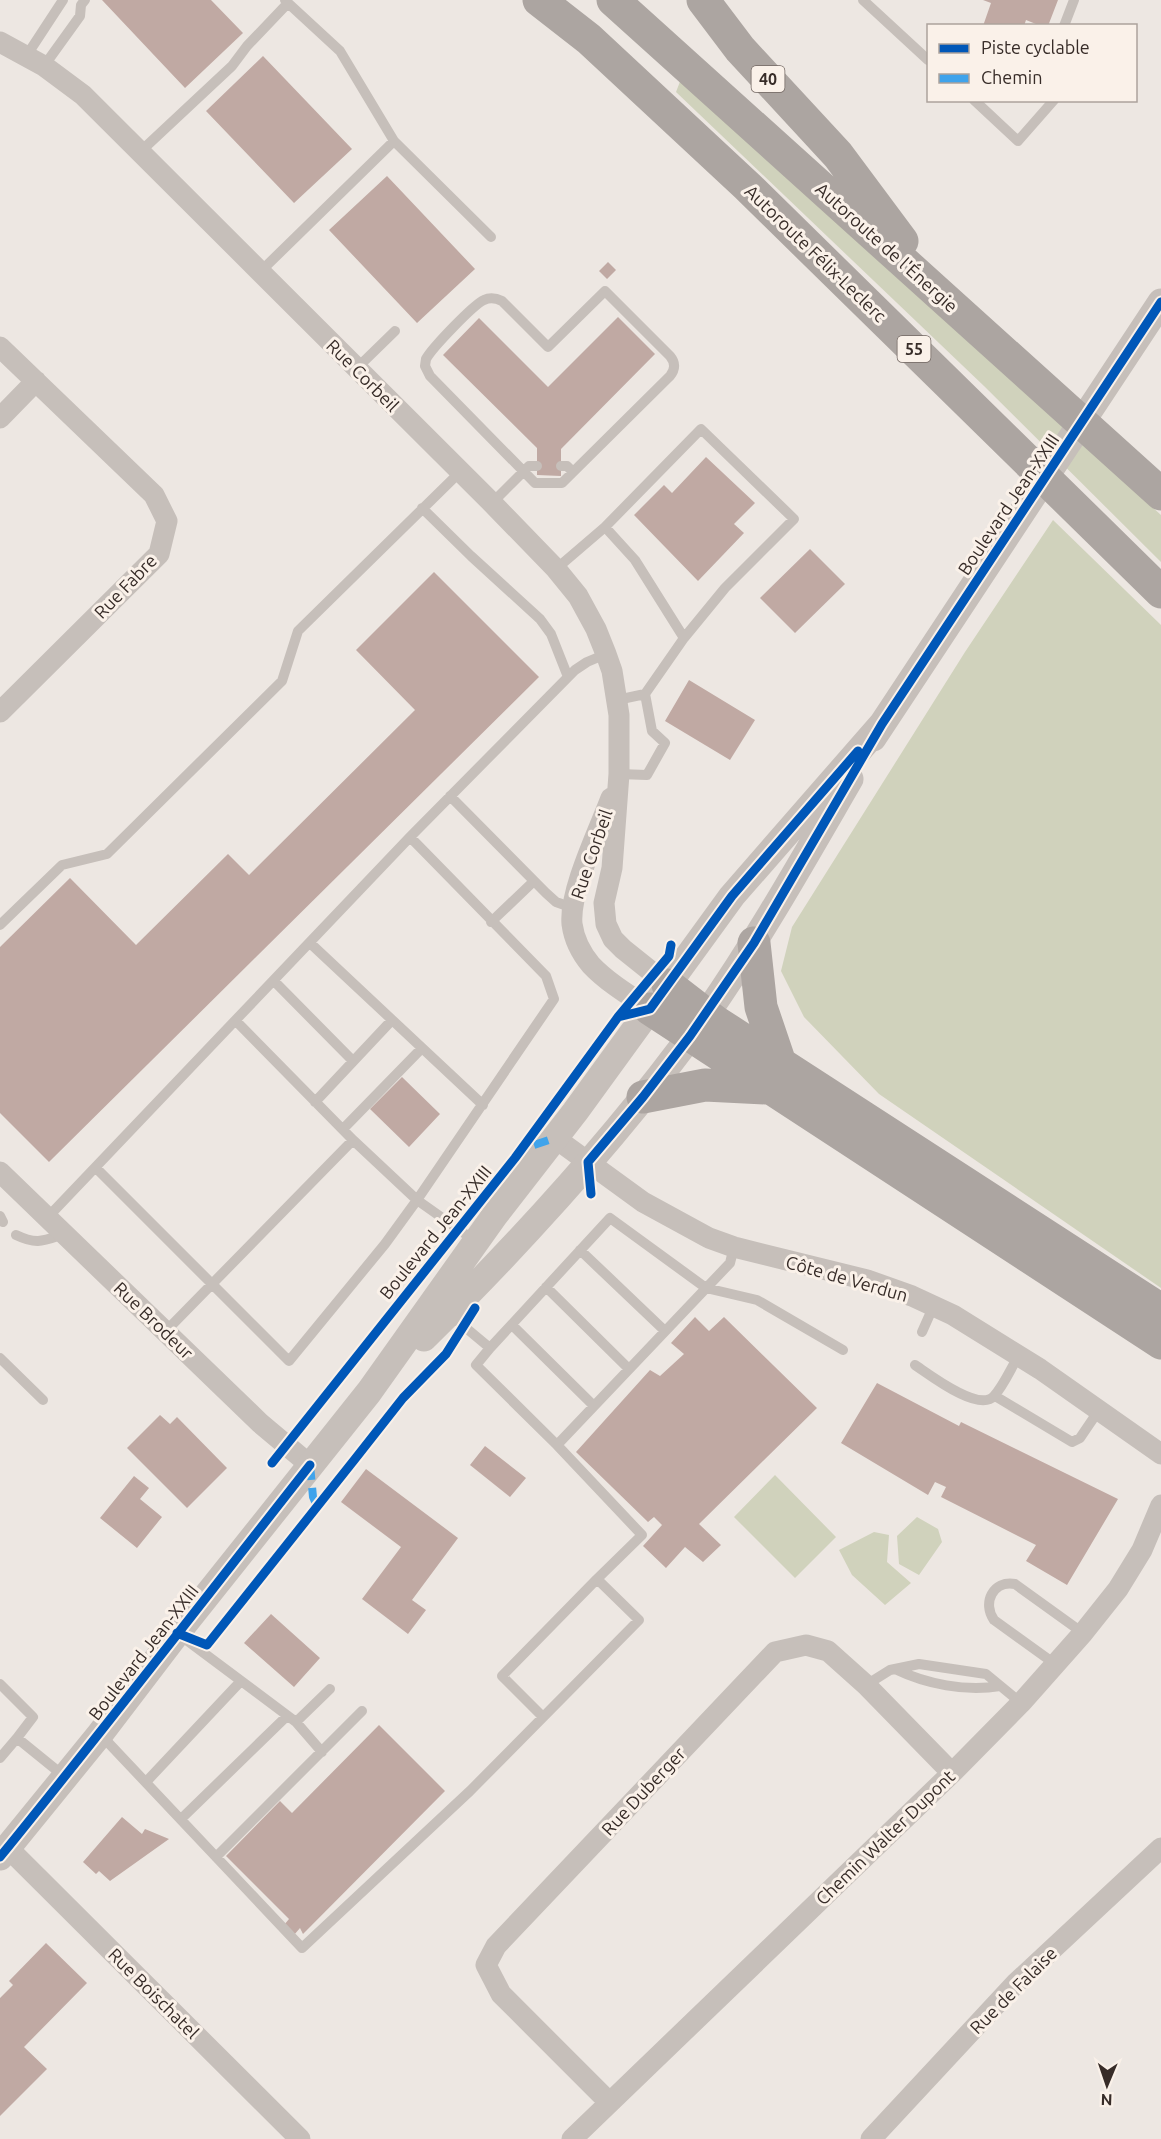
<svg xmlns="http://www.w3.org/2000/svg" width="1161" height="2139" font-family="Ubuntu,sans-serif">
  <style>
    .green { fill: #d0d2bc }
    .building { fill: #c0a9a3 }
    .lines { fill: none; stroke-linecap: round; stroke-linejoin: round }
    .service { stroke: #c6bfba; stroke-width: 10 }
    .minor { stroke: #c6bfba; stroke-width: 21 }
    .tertiary { stroke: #c6bfba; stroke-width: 27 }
    .motorway { stroke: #aca5a1; stroke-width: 33 }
    .quiet { stroke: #3fa3eb; stroke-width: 8; stroke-dasharray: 15 8; stroke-linecap: butt }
    .cycleway-casing { stroke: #faf1e9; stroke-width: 13 }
    .cycleway { stroke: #0057b8; stroke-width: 9 }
    .labels { text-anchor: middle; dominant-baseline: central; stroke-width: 6; stroke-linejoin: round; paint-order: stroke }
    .shield { fill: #faf1e9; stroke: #726762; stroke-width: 1.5 }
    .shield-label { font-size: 16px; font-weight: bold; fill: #372c28 }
    .street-label { font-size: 18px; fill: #372c28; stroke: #faf1e9 }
  </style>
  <rect width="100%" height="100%" fill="#ede7e2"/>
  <path class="green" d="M681 79 1161 515V562L984 386 676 92Z
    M1053 520 1161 625V1288L879 1094 804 1017 781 971 792 927 965 652Z
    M775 1475 836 1537 795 1578 734 1517Z
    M917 1517 938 1529 942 1542 919 1575 899 1564 897 1536Z
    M874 1532 889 1535 887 1562 911 1583 885 1605 852 1575 839 1550Z"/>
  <path class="building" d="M102 0H211L243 33 185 88Z
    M983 0H1058L1048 26H1041L1026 20 1024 26H983L991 3Z
    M263 56 352 149 294 203 206 111Z
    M387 176 475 269 417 323 329 230Z
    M608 262 616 270 607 279 599 271Z
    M618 317 655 354 561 449V476L537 475V448L443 355 479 318 548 387Z
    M706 457 755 503 734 524 744 533 698 581 634 515 664 485 672 493Z
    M810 549 845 584 795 633 760 598Z
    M434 572 539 677 49 1162 0 1113V947L70 878 136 945 228 854 249 875 415 710 356 650Z
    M689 680 755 720 730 760 665 721Z
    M402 1077 440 1114 409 1147 370 1109Z
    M695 1317 709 1331 724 1317 817 1408 699 1524 721 1545 703 1562 685 1547 666 1568 643 1546 662 1525 654 1517 648 1522 576 1452 650 1370 660 1376 684 1354 671 1343Z
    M877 1383 959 1426 961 1422 1118 1499 1067 1585 1026 1561 1036 1545 941 1497 946 1487 935 1482 928 1495 841 1443Z
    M160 1415 170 1424 177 1417 227 1468 187 1508 127 1448Z
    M485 1446 526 1478 510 1497 470 1465Z
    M366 1469 458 1538 412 1600 426 1610 408 1634 362 1599 401 1547 341 1502Z
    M134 1476 149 1488 140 1499 162 1517 137 1548 100 1518Z
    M271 1614 320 1658 294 1687 244 1643Z
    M379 1725 445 1791 303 1934 300 1928 294 1935 284 1925 289 1919 226 1856 280 1801 292 1813Z
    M122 1817 142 1834 145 1829 169 1839 110 1881 99 1871 96 1874 83 1862Z
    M46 1943 87 1983 24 2047 47 2069 0 2116V1998L13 1985 9 1981Z"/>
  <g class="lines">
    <path class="service" d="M863 0 928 60
      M288 3 340 51 394 141 491 237
      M1064 26 1074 0
      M27 55 63 0
      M44 66 80 16 81 5 85 0
      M974 100 1018 141 1054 100
      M140 152 232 66 247 46 288 3 285 0
      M260 272 394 141
      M605 291 670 356C675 362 676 369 670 376L562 483H535L430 376 425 366 426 359C432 348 473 305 484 300 490 297 496 298 502 301L548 347Z
      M356 369 395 331
      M561 466H567L573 472
      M492 503 529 466H537
      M422 508 471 556 540 619 551 634 568 677
      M605 527 701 429 794 519 725 588 684 638 645 694
      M556 569 605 527 635 560 684 638
      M617 700 645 694 652 731 665 743 647 775 619 774
      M450 796 546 893 556 902 573 908
      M491 922 534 881
      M0 925 62 865 107 854 282 681 298 631 460 472
      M310 943 483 1105
      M274 981 353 1061
      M236 1021 353 1140
      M315 1102 392 1020
      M343 1129 422 1048
      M96 1168 289 1361 385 1244 417 1200 554 999 546 976 410 837
      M0 1216 3 1222
      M47 1218 410 837 575 670 587 662 606 654
      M16 1235C37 1245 43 1241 64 1234
      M580 1250 665 1331
      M546 1287 629 1369
      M512 1325 594 1406
      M166 1331 353 1140 417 1200 475 1241
      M922 1332 934 1305
      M490 1348 610 1218 706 1288 757 1300 843 1350
      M0 1358 43 1400
      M915 1365C930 1375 979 1413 994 1396 1004 1385 1011 1368 1019 1355
      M995 1396 1072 1442 1080 1438 1099 1410
      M557 1445 730 1263 734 1247
      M177 1633 296 1722 322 1752
      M1055 1664 994 1620C982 1603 993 1580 1015 1584L1083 1633
      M895 1669C926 1684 966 1692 1000 1686
      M0 1684 33 1717 17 1738
      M866 1685 890 1670 919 1664 986 1674 1021 1703
      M542 1716 502 1676 597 1579
      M296 1722 330 1689
      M101 1735 302 1948 470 1791 639 1620 597 1579 642 1535 557 1445 476 1365 490 1348 448 1313
      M0 1758 17 1738 65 1777
      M146 1782 240 1682
      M181 1819 287 1716
      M216 1857 362 1711"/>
    <path class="minor" d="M0 42 44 66 83 95 492 503 556 569 578 596 596 629 606 654 612 671 619 715V774L612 868 604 903 606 924 613 939 623 949 668 985
      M0 347 154 495 167 521 159 554 0 712
      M0 418 36 381
      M611 798C599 830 569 891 572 924 574 939 581 953 591 965 607 982 630 996 650 1009
      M555 1138 643 1202 709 1238 734 1247 867 1280 912 1296 953 1315 1040 1369 1161 1454
      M0 1172 260 1423 310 1465
      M8 1848 300 2139
      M609 2102 501 1994 486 1965 496 1946 775 1652 806 1645 828 1651 866 1685 952 1773
      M572 2139 952 1773 1021 1703 1083 1633 1118 1589 1142 1550 1161 1505
      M871 2139 1016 1983 1161 1848"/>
    <path class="tertiary" d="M873 738 1161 302
      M424 1338C525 1238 622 1132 705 1016 758 940 803 860 850 779
      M0 1857 100 1734 177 1633 369 1392 495 1215 575 1112 732 896 882 724"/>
    <path class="motorway" d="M539 0 589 39 747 186 1161 592
      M613 0 1161 494
      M703 0 740 49 838 155 902 241
      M754 943 761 1007 780 1063
      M668 985 716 1022 1161 1310
      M650 1009 1161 1343
      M643 1097 705 1085 766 1088"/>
    <path class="quiet" d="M534 1145 555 1138
      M310 1465 313 1497 317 1506"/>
    <defs>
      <path id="cycleway" d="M618 1017 650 1009 732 896 858 751
        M591 1194 588 1162 643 1097 690 1036 754 943 882 724 1161 302
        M272 1463 515 1158 618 1017 669 956 671 945
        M177 1633 207 1645 355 1459 403 1398 446 1354 475 1308
        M0 1857C105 1728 207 1596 310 1465"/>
    </defs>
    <use href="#cycleway" class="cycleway-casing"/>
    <use href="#cycleway" class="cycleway"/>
  </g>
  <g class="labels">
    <g class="shield">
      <rect x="751.5" y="66" width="33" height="26" rx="4.5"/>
      <rect x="897.5" y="336" width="33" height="26" rx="4.5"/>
    </g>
    <g class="shield-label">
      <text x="768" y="79">40</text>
      <text x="914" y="349">55</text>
    </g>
    <g class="street-label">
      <text transform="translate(887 247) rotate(42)">Autoroute de l'Énergie</text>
      <text transform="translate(816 253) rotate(44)">Autoroute Félix-Leclerc</text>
      <text transform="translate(363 375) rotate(45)">Rue Corbeil</text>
      <text transform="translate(1008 504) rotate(-56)">Boulevard Jean-XXIII</text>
      <text transform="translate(125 586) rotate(-46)">Rue Fabre</text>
      <text transform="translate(591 854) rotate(-71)">Rue Corbeil</text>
      <text transform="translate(435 1232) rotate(-51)">Boulevard Jean-XXIII</text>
      <text transform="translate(847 1278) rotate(16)">Côte de Verdun</text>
      <text transform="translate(154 1320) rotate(44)">Rue Brodeur</text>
      <text transform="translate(143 1652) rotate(-52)">Boulevard Jean-XXIII</text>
      <text transform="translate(643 1791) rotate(-47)">Rue Duberger</text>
      <text transform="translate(885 1837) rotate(-44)">Chemin Walter Dupont</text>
      <text transform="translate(1013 1990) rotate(-45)">Rue de Falaise</text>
      <text transform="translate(154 1993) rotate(45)">Rue Boischatel</text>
    </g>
  </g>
  <rect x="927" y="24" width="210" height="78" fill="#faf1e9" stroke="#aca29c" stroke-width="1.5"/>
  <rect x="939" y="44" width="30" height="9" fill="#0057b8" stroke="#aca29c" stroke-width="1.5"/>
  <text x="981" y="54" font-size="18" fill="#372c28">Piste cyclable</text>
  <rect x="939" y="74" width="30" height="9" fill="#3fa3eb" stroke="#aca29c" stroke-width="1.5"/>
  <text x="981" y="84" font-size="18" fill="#372c28">Chemin</text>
  <g transform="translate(1107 2085) rotate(182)" stroke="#faf1e9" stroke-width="4.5" paint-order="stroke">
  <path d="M0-4.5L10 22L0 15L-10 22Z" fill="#372c28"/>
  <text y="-9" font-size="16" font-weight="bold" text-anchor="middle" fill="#372c28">N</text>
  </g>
</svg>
